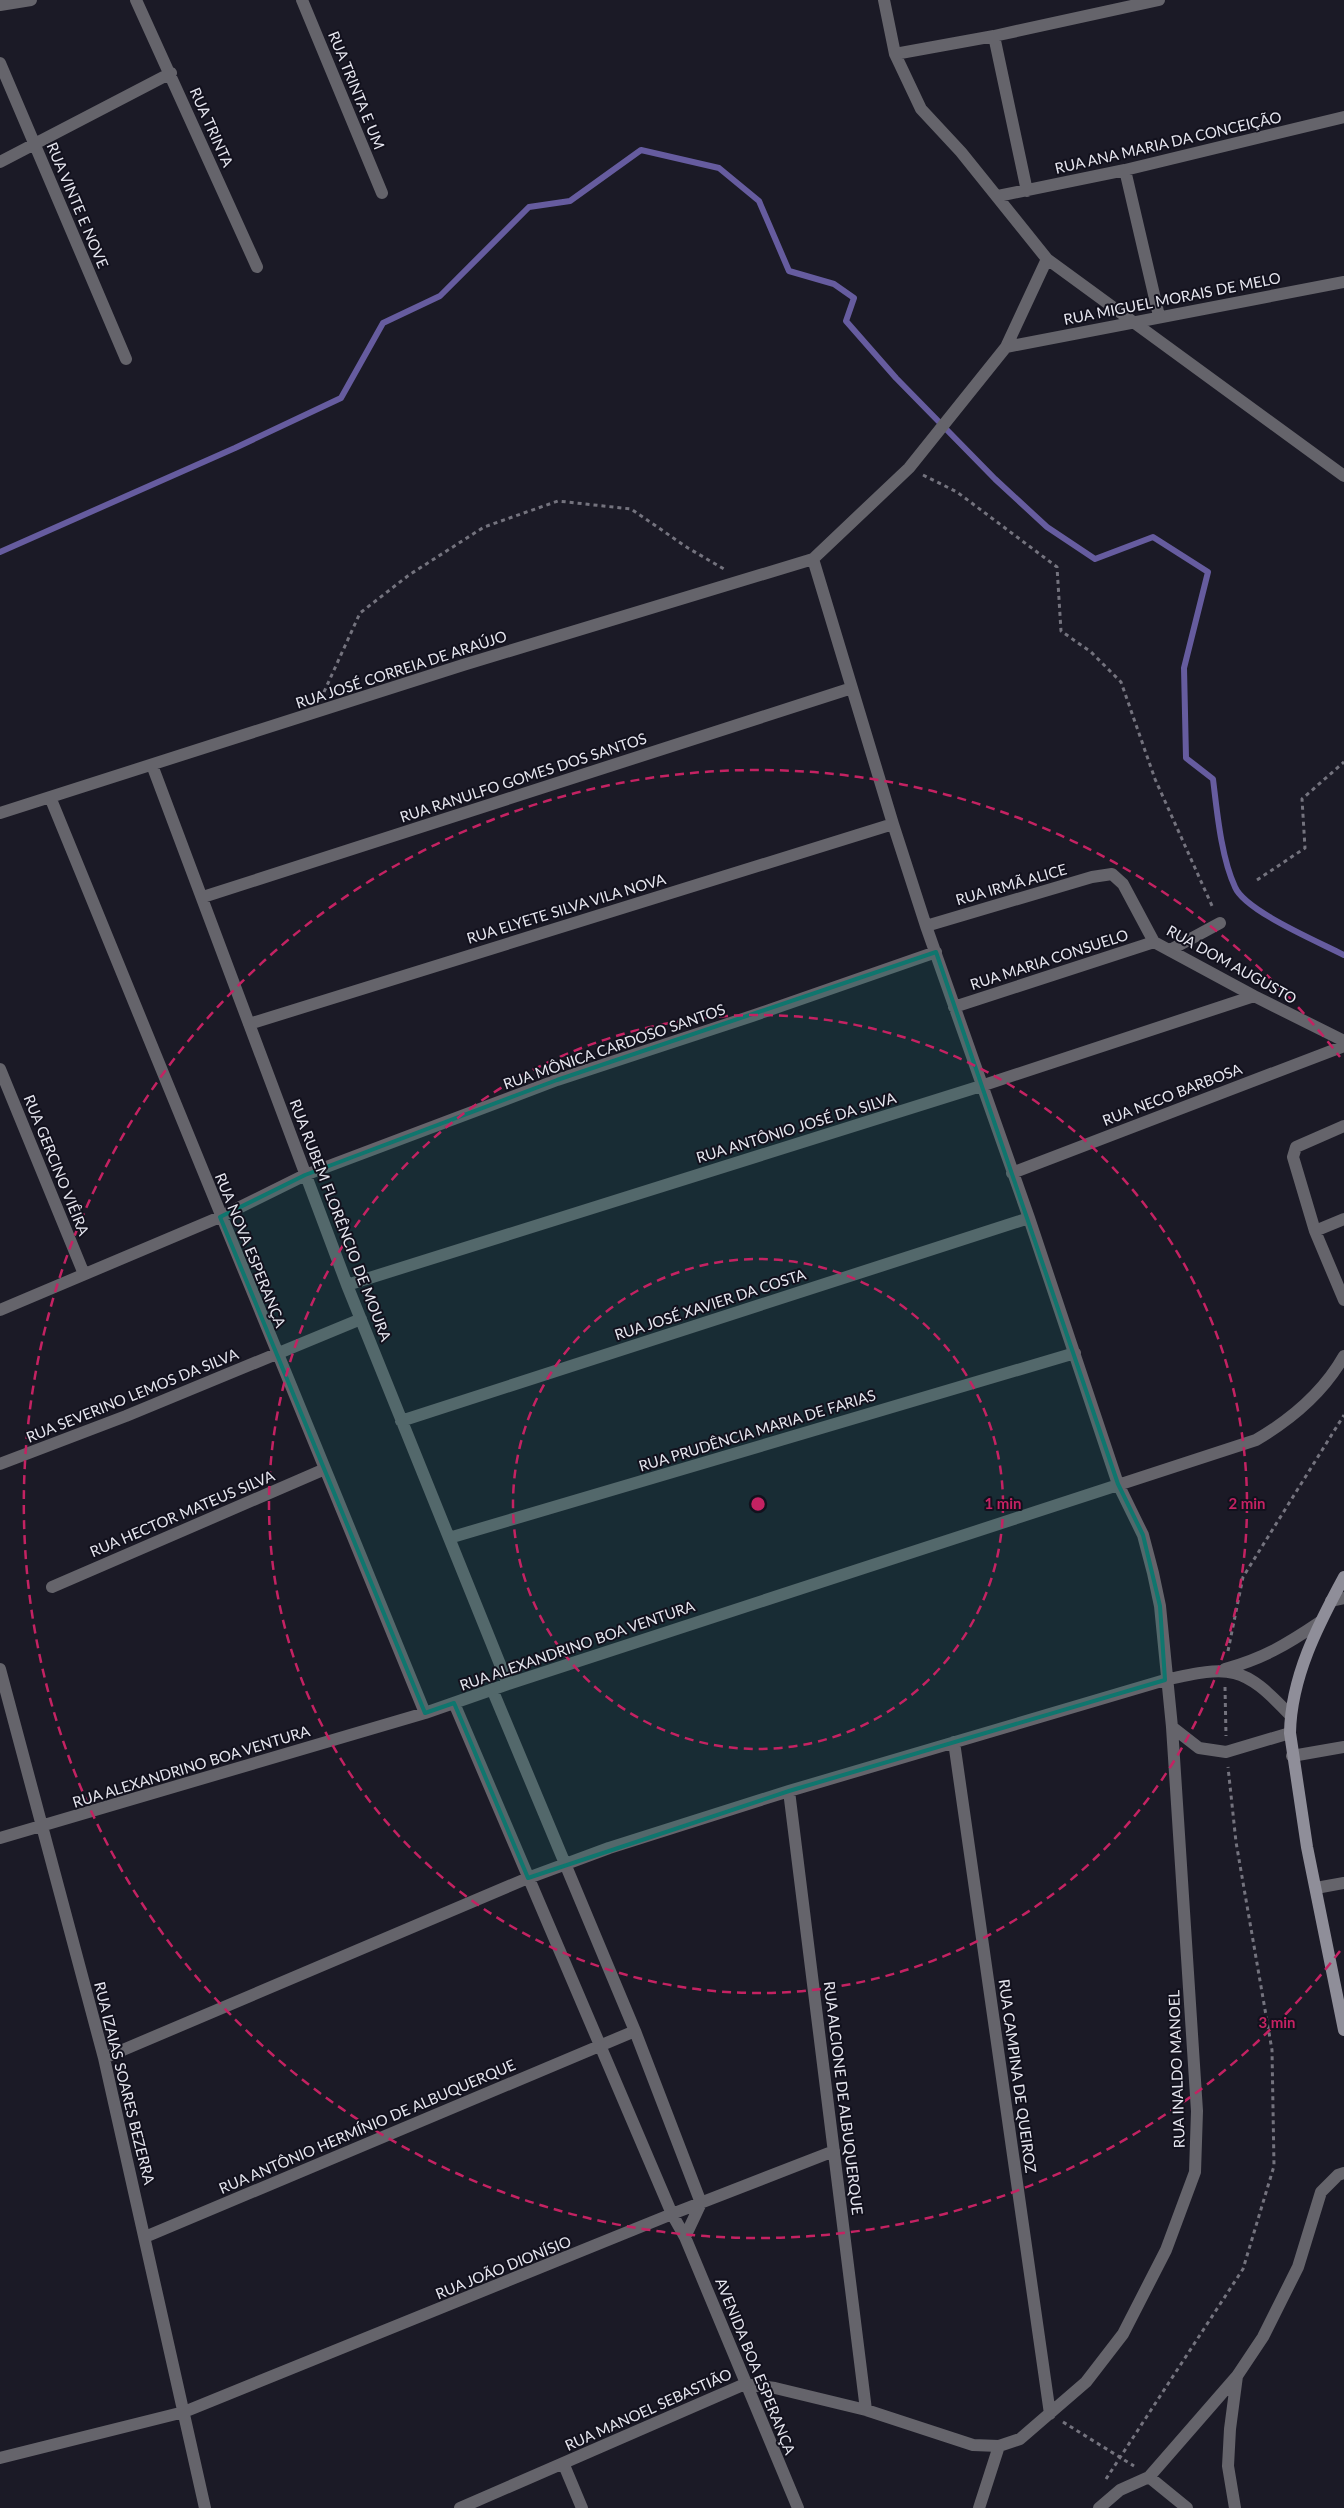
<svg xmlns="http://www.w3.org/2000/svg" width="1344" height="2508" font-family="Lato,sans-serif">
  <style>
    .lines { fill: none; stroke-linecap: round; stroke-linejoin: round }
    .stream { stroke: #665c9f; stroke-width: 6 }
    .path { stroke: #74737e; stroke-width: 3; stroke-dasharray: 4 4; stroke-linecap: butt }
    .street { stroke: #65646b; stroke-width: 12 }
    .secondary { stroke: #8f8e99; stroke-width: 12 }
    .marked { fill: #0f766e; fill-opacity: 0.2; stroke: #0f766e; stroke-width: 4; stroke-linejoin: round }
    .ring { fill: none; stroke: #c42262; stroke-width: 2.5; stroke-dasharray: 9 6 }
    .labels { text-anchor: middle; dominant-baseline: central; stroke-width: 4; stroke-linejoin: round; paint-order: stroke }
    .street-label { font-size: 15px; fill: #e6e6ef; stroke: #12111d }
    .centre { fill: #c42262; stroke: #12111d; stroke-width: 2.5 }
    .ring-label { font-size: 15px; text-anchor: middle; font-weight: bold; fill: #c42262; stroke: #12111d; stroke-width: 4; stroke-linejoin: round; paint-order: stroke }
  </style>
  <rect width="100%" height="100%" fill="#1b1a26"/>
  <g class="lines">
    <path class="stream" d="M0 552 235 448 341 398 383 323 440 296 529 207 570 201 641 150 719 168 759 201 789 271 834 284 854 298 846 321 896 378 995 479 1047 527 1095 559 1153 537 1208 572 1184 668 1186 758 1213 779C1217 811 1221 857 1235 887 1245 911 1319 942 1344 955"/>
    <path class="path" d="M923 475 957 492 1057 567 1061 631 1091 652 1121 682 1155 779 1213 908
      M324 692 360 613 409 575 484 527 558 501 631 509 688 548 724 569
      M1257 880 1305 848 1302 799 1344 762
      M1228 1651 1243 1577 1344 1415
      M1225 1687 1226 1736
      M1063 2422 1134 2466
      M1106 2479 1243 2269 1274 2166 1272 2050 1236 1842 1228 1767"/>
    <path class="street" d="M136 0 257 267
      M302 0 382 193
      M884 0 895 54 921 109 961 152 1047 259 1344 476
      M0 5 31 0
      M994 36 1027 191
      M895 54 994 36 1159 0
      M0 63 126 359
      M0 162 171 73
      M1125 170 1159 316
      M998 196 1125 170 1344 117
      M1006 347 1344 282
      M152 765 347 1285 508 1684
      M50 797 425 1713
      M0 813 463 665 813 559 909 468 1006 347 1047 259
      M203 897 852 688
      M926 926 1092 877 1112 874 1123 884 1154 942 1254 996 1344 1041
      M1170 950 1220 923
      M954 1007 1154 942
      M249 1024 893 824
      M0 1069 84 1274
      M1344 1126 1296 1147 1293 1157 1315 1231 1344 1300
      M1012 1173 1344 1046
      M1315 1231 1344 1219
      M347 1285 981 1086 1254 996
      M0 1310 220 1217 305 1175 557 1080 752 1016 936 952
      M401 1421 1029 1218
      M0 1464 126 1416 361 1319
      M449 1538 1075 1353
      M52 1587 325 1469
      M1331 1601 1344 1598
      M0 1669 104 2058 205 2508
      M1225 1669C1264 1658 1286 1645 1320 1622
      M492 1689 635 2031 701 2203 685 2237
      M454 1703 672 2214 685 2237 798 2508
      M1172 1727 1199 1748 1226 1752 1290 1733
      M954 1742 1050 2414
      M1292 1756 1344 1747
      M789 1791 866 2410
      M0 1838 425 1713 508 1684 1256 1440C1292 1419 1323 1393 1344 1356
      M1316 1888 1344 1883
      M104 2058 528 1878 609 1848 789 1791 1165 1680C1231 1665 1243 1665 1290 1715
      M145 2237 635 2031
      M0 2458 184 2412 672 2214 834 2151
      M564 2465 582 2508
      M1149 2477 1187 2508
      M460 2508 745 2384 775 2388 866 2410 973 2445 999 2446 1020 2439 1086 2382 1123 2334 1166 2250 1195 2172 1197 2111 1172 1727 1160 1606 1153 1573 1143 1535 1118 1484 1029 1218 926 926 893 824 813 559
      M979 2508 999 2446
      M1099 2508 1120 2490 1149 2477 1237 2376
      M1235 2508 1228 2466 1230 2429 1237 2376 1263 2337 1298 2267 1321 2192 1338 2175 1344 2173"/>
    <path class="secondary" d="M1344 1577C1318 1625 1291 1677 1290 1733L1307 1847 1344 2030"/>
  </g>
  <path class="marked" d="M936 952 1118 1484 1143 1535 1160 1606 1165 1680 789 1791 528 1878 454 1703 425 1713 220 1217 305 1175 557 1080Z"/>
  <g class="ring">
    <circle cx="758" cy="1504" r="245"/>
    <circle cx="758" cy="1504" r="489"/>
    <path d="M1340 1951A734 734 0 1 1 1340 1057"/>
  </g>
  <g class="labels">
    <g class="street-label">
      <text transform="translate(357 90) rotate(68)">RUA TRINTA E UM</text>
      <text transform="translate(212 127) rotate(66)">RUA TRINTA</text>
      <text transform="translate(1168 142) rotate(-13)">RUA ANA MARIA DA CONCEIÇÃO</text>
      <text transform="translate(78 205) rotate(67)">RUA VINTE E NOVE</text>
      <text transform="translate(1172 298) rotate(-11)">RUA MIGUEL MORAIS DE MELO</text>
      <text transform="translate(401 669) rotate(-18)">RUA JOSÉ CORREIA DE ARAÚJO</text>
      <text transform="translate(523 777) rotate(-18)">RUA RANULFO GOMES DOS SANTOS</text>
      <text transform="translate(1011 884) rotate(-16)">RUA IRMÃ ALICE</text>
      <text transform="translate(566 908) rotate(-17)">RUA ELYETE SILVA VILA NOVA</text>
      <text transform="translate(1049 959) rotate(-18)">RUA MARIA CONSUELO</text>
      <text transform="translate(1232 964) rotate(29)">RUA DOM AUGUSTO</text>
      <text transform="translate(614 1046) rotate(-19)">RUA MÔNICA CARDOSO SANTOS</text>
      <text transform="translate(1172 1094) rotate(-21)">RUA NECO BARBOSA</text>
      <text transform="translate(796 1127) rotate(-17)">RUA ANTÔNIO JOSÉ DA SILVA</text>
      <text transform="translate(57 1165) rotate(68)">RUA GERCINO VIÊIRA</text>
      <text transform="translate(341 1220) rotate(69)">RUA RUBEM FLORÊNCIO DE MOURA</text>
      <text transform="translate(251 1250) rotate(68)">RUA NOVA ESPERANÇA</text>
      <text transform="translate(710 1304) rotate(-18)">RUA JOSÉ XAVIER DA COSTA</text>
      <text transform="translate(132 1395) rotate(-22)">RUA SEVERINO LEMOS DA SILVA</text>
      <text transform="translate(757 1430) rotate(-17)">RUA PRUDÊNCIA MARIA DE FARIAS</text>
      <text transform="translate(182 1513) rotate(-23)">RUA HECTOR MATEUS SILVA</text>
      <text transform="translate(577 1645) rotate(-19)">RUA ALEXANDRINO BOA VENTURA</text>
      <text transform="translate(191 1766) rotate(-17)">RUA ALEXANDRINO BOA VENTURA</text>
      <text transform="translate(1176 2069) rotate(-92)">RUA INALDO MANOEL</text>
      <text transform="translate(1018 2076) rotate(82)">RUA CAMPINA DE QUEIROZ</text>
      <text transform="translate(125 2083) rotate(76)">RUA IZAIAS SOARES BEZERRA</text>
      <text transform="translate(844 2098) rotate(83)">RUA ALCIONE DE ALBUQUERQUE</text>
      <text transform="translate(367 2126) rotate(-23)">RUA ANTÔNIO HERMÍNIO DE ALBUQUERQUE</text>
      <text transform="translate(503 2267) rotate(-22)">RUA JOÃO DIONÍSIO</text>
      <text transform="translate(756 2366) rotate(68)">AVENIDA BOA ESPERANÇA</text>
      <text transform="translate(648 2409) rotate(-24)">RUA MANOEL SEBASTIÃO</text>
    </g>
  </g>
  <circle cx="758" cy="1504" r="8" class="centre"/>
  <g class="ring-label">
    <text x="1003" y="1509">1 min</text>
    <text x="1247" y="1509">2 min</text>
    <text x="1277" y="2028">3 min</text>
  </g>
</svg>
